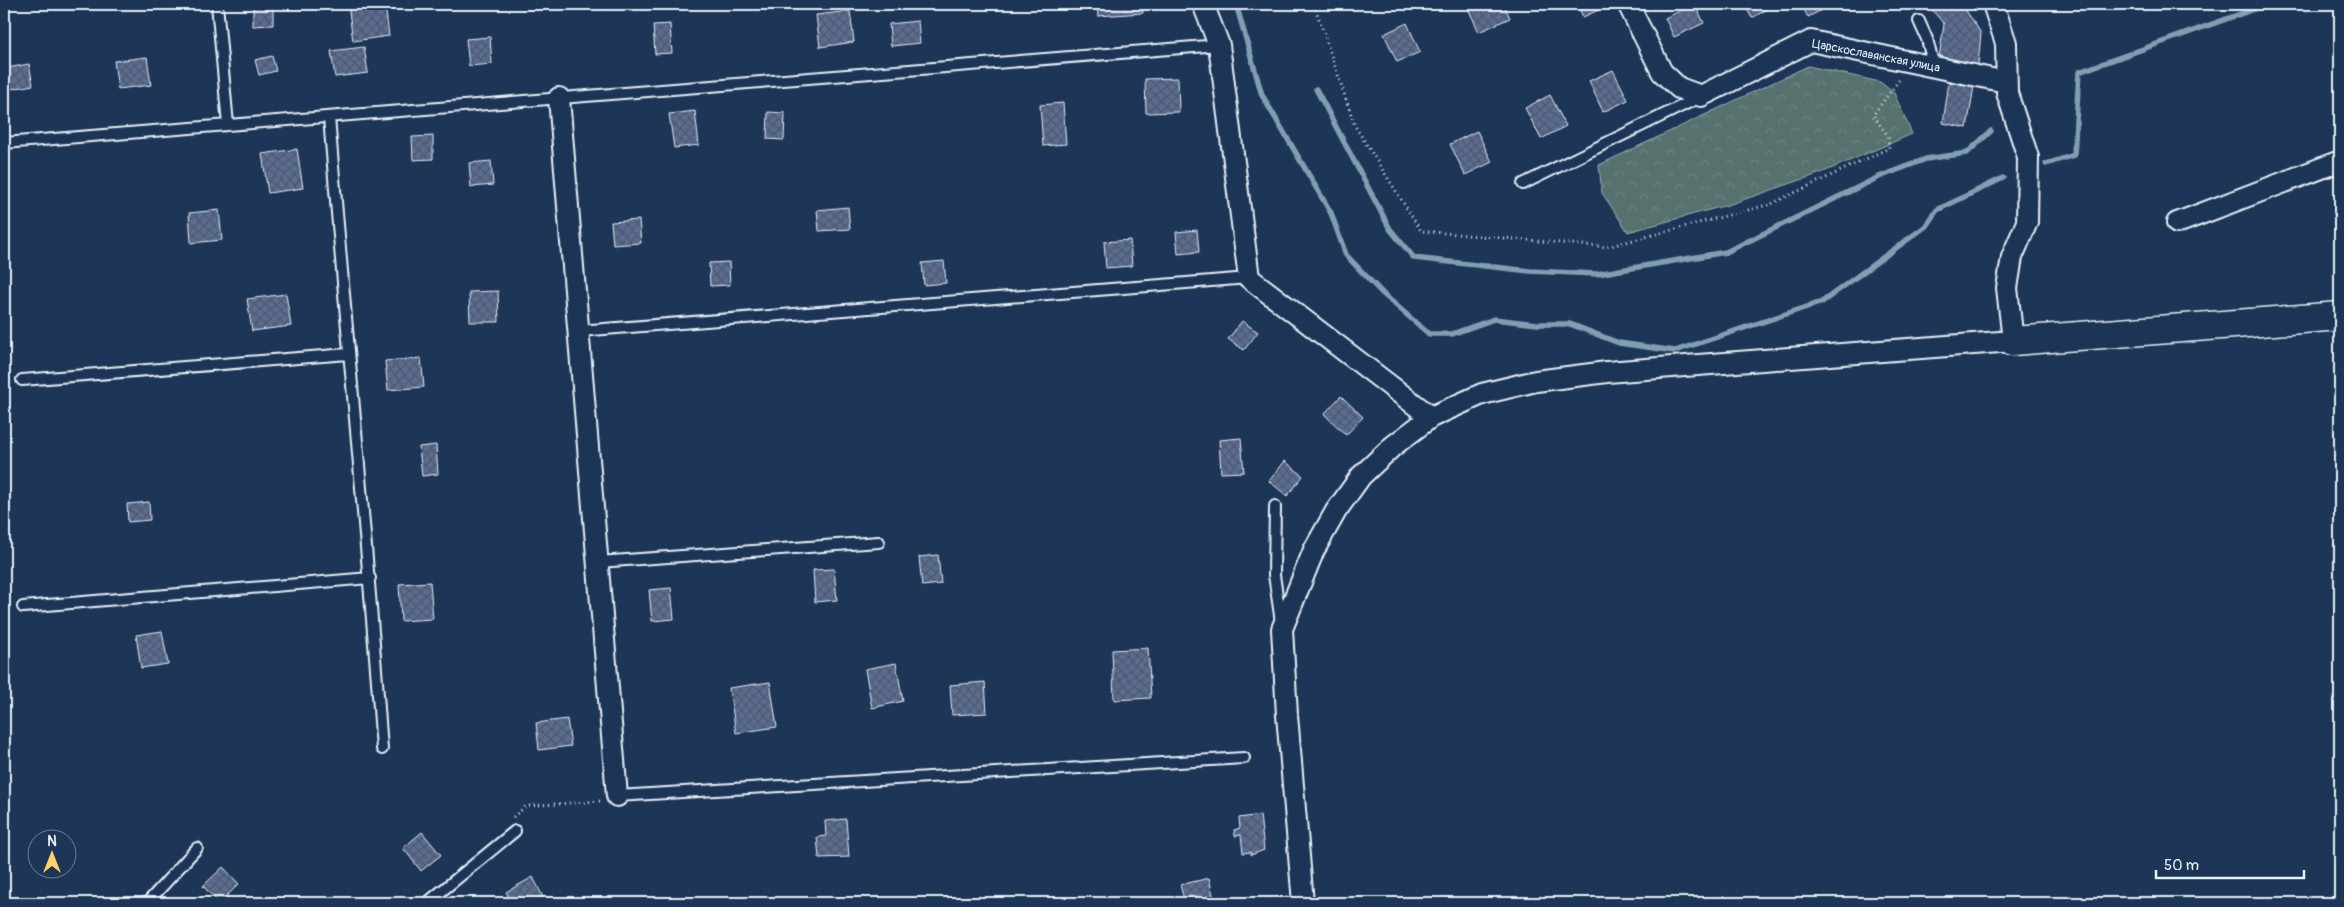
<svg xmlns="http://www.w3.org/2000/svg" width="2344" height="907" font-family="Pangolin,sans-serif">
  <style>
    .park { fill: url(#park-crowns); stroke: #9fb1b3 }
    .lines { fill: none; stroke-linecap: round; stroke-linejoin: round }
    .stream { stroke: #829fb2; stroke-width: 5.5 }
    .building { fill: url(#building-cross-hatch); stroke: #e8f1f8 }
    .lane-casing { stroke: #e8f1f8; stroke-width: 14 }
    .street-casing { stroke: #e8f1f8; stroke-width: 24 }
    .secondary-casing { stroke: #e8f1f8; stroke-width: 31 }
    .path { stroke: #e8f1f8; stroke-width: 3; stroke-dasharray: 1 4; stroke-linecap: butt }
    .lane { stroke: #1d3557; stroke-width: 10 }
    .street { stroke: #1d3557; stroke-width: 20 }
    .secondary { stroke: #1d3557; stroke-width: 28 }
    .labels { text-anchor: middle; dominant-baseline: central; stroke-width: 4; stroke-linejoin: round; paint-order: stroke }
    .street-label { font-size: 12px; fill: #e8f1f8; stroke: #1d3557 }
  </style>
  <defs>
    <pattern id="park-crowns" width="20" height="18" patternUnits="userSpaceOnUse" patternTransform="scale(1.25)"><rect width="20" height="18" fill="#56716e"/><path d="M2 6a3 3 0 1 1 6 0M12 15a3 3 0 1 1 6 0" fill="none" stroke="#6e8683"/></pattern>
    <pattern id="building-cross-hatch" width="8" height="8" patternUnits="userSpaceOnUse" patternTransform="scale(1.25)"><rect width="8" height="8" fill="#5a6d91"/><path d="M0 0l8 8M0 8l8-8" fill="none" stroke="#4f596a"/></pattern>
  </defs>
  <rect width="100%" height="100%" fill="#1d3557"/>
  <filter id="ink" filterUnits="userSpaceOnUse"><feTurbulence type="fractalNoise" baseFrequency=".02" numOctaves="2"/><feDisplacementMap in="SourceGraphic" scale="10" xChannelSelector="R" yChannelSelector="G"/><feConvolveMatrix kernelMatrix="1 2 1 2 8 2 1 2 1" color-interpolation-filters="sRGB"/></filter>
  <g filter="url(#ink)">
    <path class="park" d="M1808 66 1880 82 1894 93 1912 134 1821 173 1731 204 1628 232 1602 193 1599 165Z"/>
    <g class="lines">
      <path class="stream" d="M1236 4 1262 95 1331 213 1346 255 1383 294 1429 334H1452L1494 319 1537 324H1570L1619 343 1675 351 1822 302 1926 226 1937 210 2003 178
        M1316 89 1390 229 1414 258 1530 271 1597 274 1726 252 1879 177 1926 159 1967 153 1991 131
        M2046 164 2074 155 2079 72 2268 4"/>
    </g>
    <path class="building" d="M253 4H273V25L253 26Z
      M348 4H385L389 36 353 41Z
      M603 4H623V7L604 9Z
      M1097 4H1143V13L1098 16Z
      M1466 4H1504L1510 18 1479 32Z
      M1577 4H1601L1603 8 1583 17Z
      M1695 4 1704 23 1674 37 1665 18Z
      M1744 4H1776L1752 18Z
      M1801 4H1833L1808 17Z
      M1927 4H1961L1963 6 1981 33 1978 65 1939 58 1944 24Z
      M850 11 854 42 820 47 816 15Z
      M918 21 920 43 891 46 889 24Z
      M1407 23 1420 52 1397 62 1384 34Z
      M670 24 672 53 655 54 653 25Z
      M490 37 492 64 469 66 466 39Z
      M364 47 368 73 335 77 331 51Z
      M272 56 276 71 259 75 255 60Z
      M147 57 151 85 118 89 114 61Z
      M29 64 33 85 11 89 7 68Z
      M1613 70 1628 100 1603 112 1589 81Z
      M1178 78 1179 112 1146 113 1145 79Z
      M1949 82 1974 86 1967 128 1943 123Z
      M1550 95 1566 126 1541 139 1525 108Z
      M1063 103 1066 144 1043 146 1040 105Z
      M695 111 699 145 674 148 669 114Z
      M768 112 785 113 784 140 767 139Z
      M1477 131 1492 162 1465 175 1450 144Z
      M433 136V159L413 160 412 137Z
      M297 149 303 188 268 193 262 154Z
      M491 161 493 185 471 187 469 163Z
      M848 207 850 229 819 231 817 210Z
      M219 210 222 240 191 243 189 213Z
      M639 220 641 243 613 245 611 222Z
      M1197 230 1199 252 1178 254 1176 232Z
      M1130 240 1132 266 1106 268 1104 242Z
      M944 261 946 283 924 285 922 263Z
      M729 262 730 285 710 286 709 263Z
      M498 291 499 322H470L469 292Z
      M286 294 291 326 252 331 247 299Z
      M1242 321 1258 332 1244 350 1228 339Z
      M421 358 424 387 388 390 385 361Z
      M1341 396 1363 417 1346 435 1324 414Z
      M1241 438 1244 472 1221 473 1219 440Z
      M436 445 438 474 422 476 419 447Z
      M1285 461 1303 476 1287 496 1269 481Z
      M149 502 150 520 128 522 127 504Z
      M938 555 941 584 922 586 919 557Z
      M834 569 837 600 815 602 813 570Z
      M430 582 433 619 401 621 399 584Z
      M671 588 674 619 652 621 649 590Z
      M162 631 168 664 141 668 136 635Z
      M1148 648 1151 698 1114 700 1112 650Z
      M896 663 903 701 872 708 865 669Z
      M770 682 777 727 736 733 729 688Z
      M985 682 987 713 952 715 950 685Z
      M567 719 571 746 539 750 536 723Z
      M1260 815 1264 850 1251 855V852L1243 853 1241 835 1235 836 1234 830 1240 828 1239 818Z
      M846 819 849 857 819 858 817 837 826 836 825 821Z
      M422 832 441 855 421 871 403 848Z
      M223 867 239 884 219 903 203 886Z
      M533 877 546 903H512L506 892Z
      M1209 878 1215 903H1185L1180 885Z"/>
    <g class="lines">
      <defs>
        <path id="lane" d="M217 4 228 125
          M1919 21 1927 39 1934 67
          M329 117C346 328 367 538 382 749
          M4 143 1219 45
          M1523 184 1700 97
          M579 331 1249 278
          M22 380 348 354
          M1275 506 1274 575 1281 622
          M598 562 879 542
          M23 607 370 578
          M617 796 1244 758
          M147 903 197 848
          M427 903 515 831"/>
        <path id="street" d="M1203 4 1219 45 1249 278 1431 417
          M1628 4 1662 72 1679 88 1701 96 1811 41 2006 82
          M559 98 617 796
          M2177 223 2340 161
          M1303 903 1287 715 1282 629 1314 550 1336 511 1361 476 1393 446 1431 417 1482 394 1536 381 1607 372 2013 341 2007 288 2012 257 2027 222 2028 157 2007 93 2006 43 1993 4"/>
        <path id="secondary" d="M2013 341 2340 316"/>
      </defs>
      <use href="#lane" class="lane-casing"/>
      <use href="#street" class="street-casing"/>
      <use href="#secondary" class="secondary-casing"/>
      <path class="path" d="M1314 4 1355 126 1421 231 1607 247 1771 204 1889 148 1888 136 1873 115 1900 79
        M513 817 526 806 600 801"/>
      <use href="#lane" class="lane"/>
      <use href="#street" class="street"/>
      <use href="#secondary" class="secondary"/>
    </g>
  </g>
  <g class="labels">
    <g class="street-label">
      <text transform="translate(1876 56) rotate(11)">Царскославянская улица</text>
    </g>
  </g>
  <rect width="2344" height="907" fill="none" stroke="#1d3557" stroke-width="20"/>
  <rect x="10" y="10" width="2324" height="887" fill="none" stroke="#e8f1f8" stroke-width="2" filter="url(#ink)"/>
  <g transform="translate(52 854)"><circle r="24" fill="#1d3557" stroke="#6e8097"/>
  <path d="M0-4L9 19L0 12L-9 19Z" fill="#ffd166"/>
  <text y="-8" font-size="14" font-weight="bold" text-anchor="middle" fill="#e8f1f8">N</text>
  </g>
  <path d="M2156 870v8h148v-8" fill="none" stroke="#e8f1f8" stroke-width="2.5"/>
  <text x="2164" y="870" font-size="15" fill="#e8f1f8" stroke="#1d3557" stroke-width="4" paint-order="stroke">50 m</text>
</svg>
